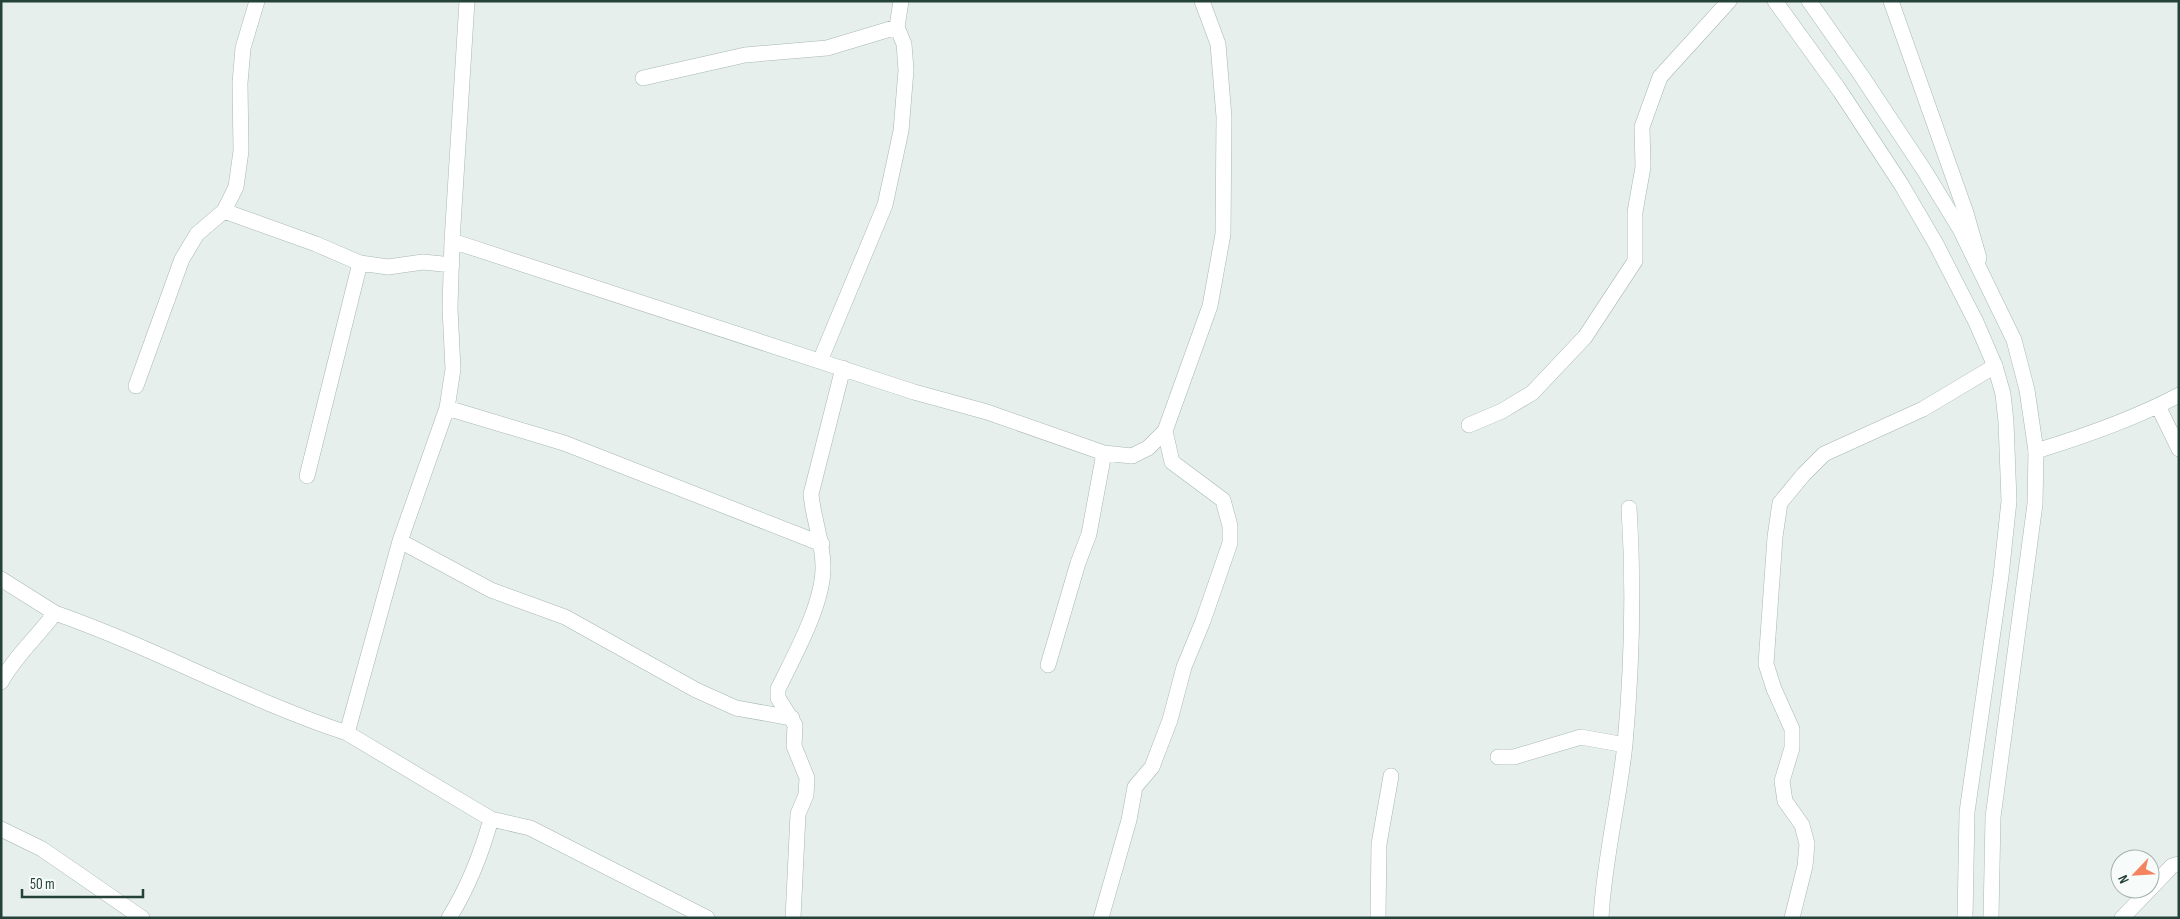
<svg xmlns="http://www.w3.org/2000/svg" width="2180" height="919" font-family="'Sofia Sans Condensed',sans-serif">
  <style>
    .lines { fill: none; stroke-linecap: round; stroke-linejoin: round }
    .street-casing { stroke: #a8b8b2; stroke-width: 16 }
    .secondary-casing { stroke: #a4bbb3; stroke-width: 16 }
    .street { stroke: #fff; stroke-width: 15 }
    .secondary { stroke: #fff; stroke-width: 15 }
  </style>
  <rect width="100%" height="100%" fill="#e6efeb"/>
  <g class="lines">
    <defs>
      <path id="street" d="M1891 1 1966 213 1979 258
        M643 78 745 55 827 48 897 27
        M224 211 316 244 360 263 388 267 423 262 452 265
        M452 241 914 392 987 412 1104 453 1132 456 1148 448 1165 431 1210 306 1223 234 1224 117 1218 44 1202 1
        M820 361 885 205 901 131 906 70 904 44 897 27 901 1
        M136 386 182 259 197 234 224 211 236 187 241 151 240 83 243 48 257 1
        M2158 406 2179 449
        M447 408 564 443 822 544
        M1469 425 1502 411 1532 393 1585 337 1635 261V212L1643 167 1642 127 1660 77 1729 1
        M2036 451C2085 436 2134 419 2179 395
        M307 476 360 263
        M400 541 491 590 565 617 696 690 736 708 792 718
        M1 579 55 613
        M1048 665 1078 563 1089 534 1104 453
        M1 682C15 656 38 636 55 613 155 648 247 700 347 733
        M1498 757H1514L1581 737 1625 745
        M491 819 530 828 707 918
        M1 829 42 849 142 918
        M2150 889 2172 866 2179 864
        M449 918C469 886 481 855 491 819L347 733 400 541 447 408 453 369 450 308 452 241 467 1
        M793 918 798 814 806 795 807 778 794 746 795 725 778 698V689C794 656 824 603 823 566 823 541 813 519 811 494L843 368
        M1101 918 1129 820 1135 787 1152 767 1170 720 1184 667 1203 621 1230 543V526L1223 500 1172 462 1165 431
        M1378 918 1379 844 1391 776
        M1601 918C1604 859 1619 802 1625 744 1632 666 1634 586 1629 508
        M1792 918 1805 866 1807 844 1802 825 1785 801 1782 781 1792 748V729L1774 689 1766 664 1775 537 1780 503 1804 474 1824 454 1923 409 1995 366
        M2122 918 2150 889"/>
      <path id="secondary" d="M1775 1 1840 91 1901 184 1936 244 1976 322 1995 366 2003 394 2006 422 2009 501 2001 576 1967 812 1965 918
        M1809 1 1861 75 1924 170 1960 229 2014 340 2027 390 2036 451 2035 504 1993 817 1991 918"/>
    </defs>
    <use href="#street" class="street-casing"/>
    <use href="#secondary" class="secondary-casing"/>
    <use href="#street" class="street"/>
    <use href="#secondary" class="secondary"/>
  </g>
  <rect width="2180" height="919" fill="none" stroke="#24423a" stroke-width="5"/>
  <g transform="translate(2135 874) rotate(245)"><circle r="24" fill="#f7fbf9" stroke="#a3b1ad"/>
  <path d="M0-4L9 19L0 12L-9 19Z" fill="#f4845f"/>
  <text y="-8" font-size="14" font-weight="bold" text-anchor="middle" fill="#24423a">N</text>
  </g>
  <path d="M22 889v8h121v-8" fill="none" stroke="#24423a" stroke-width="2.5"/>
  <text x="30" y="889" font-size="15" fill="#24423a" stroke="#f7fbf9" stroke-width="4" paint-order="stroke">50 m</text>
</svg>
